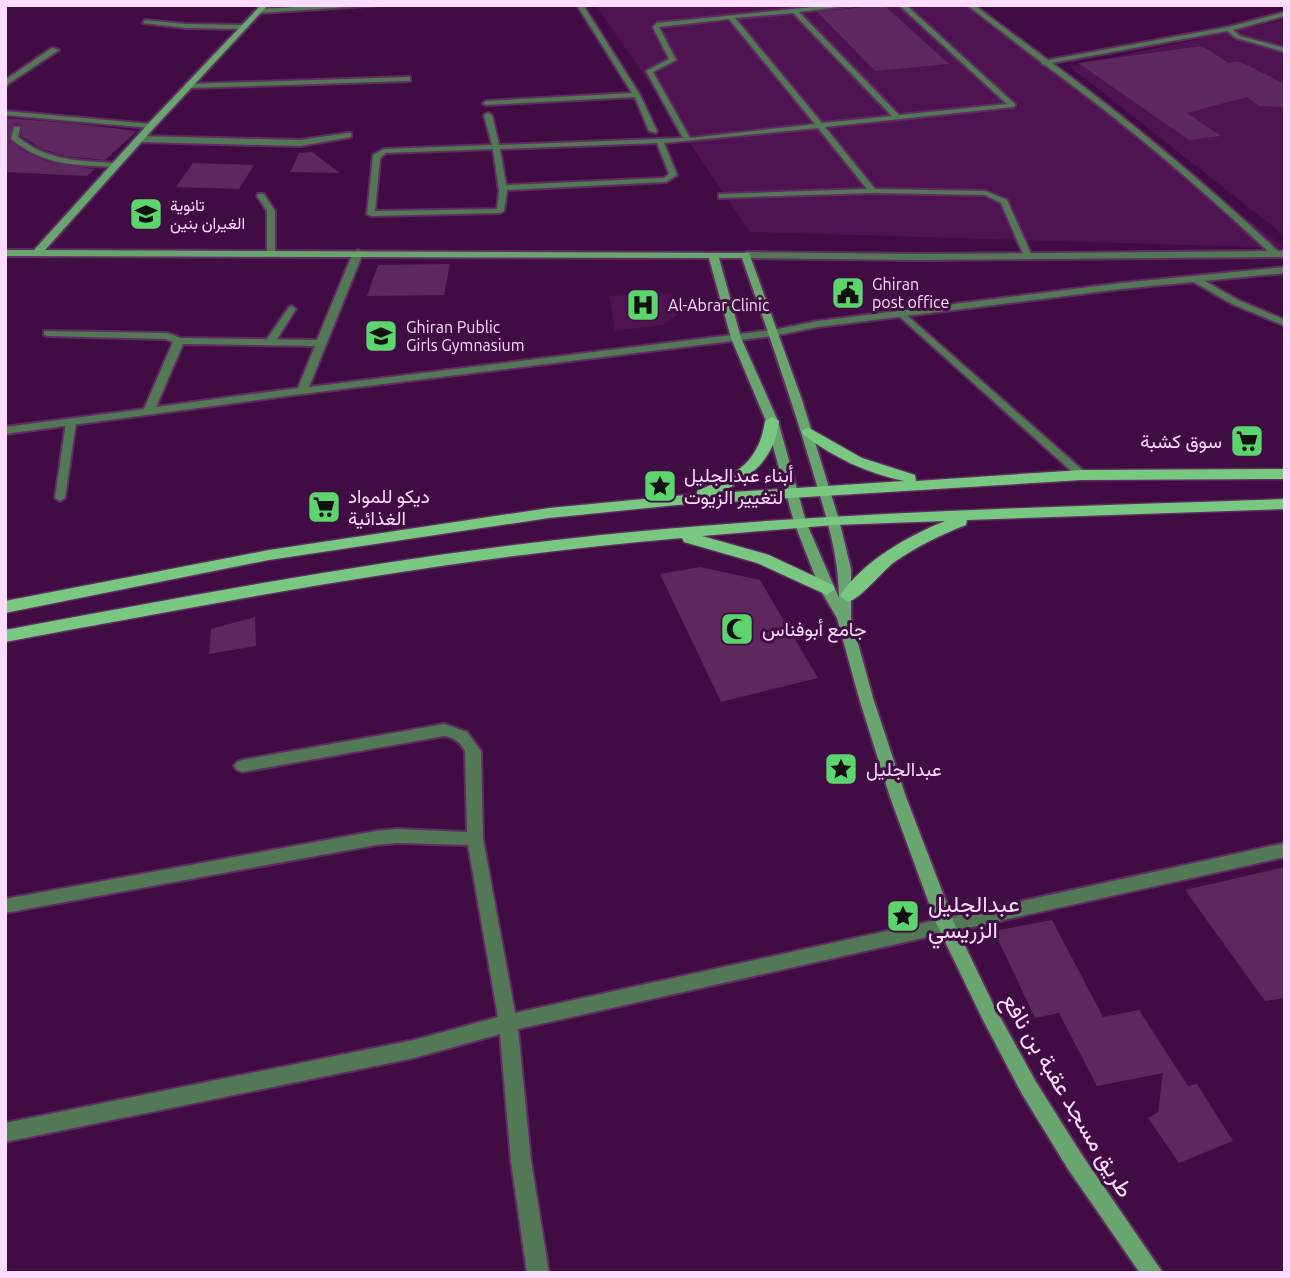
<svg xmlns="http://www.w3.org/2000/svg" width="1290" height="1278" font-family="Ubuntu,Vazirmatn,sans-serif">
  <style>
    .built { fill: #4e1350 }
    .building { fill: #5c285e }
    .lines { fill: none; stroke-linecap: round; stroke-linejoin: round }
    .lane-casing { stroke: #5f2d61; stroke-width: 4 }
    .street-casing { stroke: #5f2d61; stroke-width: 4 }
    .secondary-casing { stroke: #5f2d61; stroke-width: 4 }
    .primary-casing { stroke: #5f2d61; stroke-width: 3 }
    .lane { fill: #537856; fill-rule: evenodd }
    .street { fill: #537856; fill-rule: evenodd }
    .secondary { fill: #69a56e; fill-rule: evenodd }
    .primary { fill: #79c881; fill-rule: evenodd }
    .labels { text-anchor: middle; dominant-baseline: central; stroke-width: 6; stroke-linejoin: round; paint-order: stroke }
    .far-poi-label { font-size: 16px; fill: #fcdcfc; stroke: #410c43; text-anchor: start }
    .poi-label { font-size: 19px; fill: #fcdcfc; stroke: #410c43; text-anchor: start }
    .near-poi-label { font-size: 23px; fill: #fcdcfc; stroke: #410c43; text-anchor: start }
    .near-street-label { font-size: 23px; fill: #fcdcfc; stroke: #410c43 }
  </style>
  <rect width="100%" height="100%" fill="#410c43"/>
  <path class="built" d="M596 5H968L1285 248 750 232Z
    M1285 20V236L1070 67Z
    M671 293 680 313 663 325 615 331 609 296Z"/>
  <path class="building" d="M884 5 949 64 875 71 817 12Z
    M1202 46 1229 63 1237 61 1247 65 1285 84V107L1259 106 1247 97 1187 113 1221 136 1189 140 1078 63Z
    M5 118 71 123 137 131 105 160 65 156 42 149 21 136 22 125 14 124 9 140 22 150 48 162 95 169 87 176 5 172Z
    M312 152 340 173 290 172 299 153Z
    M193 163 254 165 239 189 176 187Z
    M450 264 444 295 367 296 378 265Z
    M700 567 760 580 818 678 721 702 660 574Z
    M255 617 256 646 209 654 211 629Z
    M1285 867V998L1265 1001 1185 890Z
    M1052 920 1103 1017 1139 1010 1188 1086 1197 1084 1233 1141 1179 1163 1148 1118 1158 1112 1163 1073 1097 1086 1059 1013 1035 1018 994 931Z"/>
  <g class="lines">
    <defs>
      <path id="lane" d="M577 5H583L640 95 657 131 656 133 649 131 635 97 486 105 483 103 486 101 632 93Z
        M831 5H855L799 12 899 115 1007 104 899 5H906L1015 104V106L1013 107 825 127 875 189 986 191 1007 200 1032 256 1031 258 1024 256 1001 203 985 195 873 193 719 198V194H722L867 189 818 128 664 143 677 175 666 182 507 190 504 211 500 213 371 216 367 214 373 155 384 149 492 145 484 115 488 113 492 115 499 145 683 138 646 71 669 59 653 27 657 23ZM793 13 892 116 822 123 735 18ZM729 19 815 124 690 138 653 72 676 60 659 27ZM657 143 669 174 664 178 506 185 500 149ZM493 149 499 191 497 209 375 211 380 158 386 153Z
        M967 5H974L1048 60 1228 27 1285 12V16L1233 30 1240 36 1285 48V52L1236 38 1227 31 1052 63C1132 122 1207 185 1279 252V256H1273C1200 187 1126 124 1045 65L1042 64 1041 62Z
        M145 20 185 24 245 25 248 27 245 29 185 28 143 23Z
        M14 127H20L18 137C47 161 80 161 116 163L120 165 116 167C76 165 44 166 11 139Z
        M258 194H264L275 211V252L271 255 267 252V211L257 196Z
        M1192 277H1198L1238 300 1285 320V326L1232 304 1192 281Z
        M292 306 296 309 275 342 273 344H267L265 342 289 307Z
        M903 312 1086 473 1087 475 1086 477H1078L900 317V313Z
        M71 419 76 422 65 498 60 501 55 498 66 422Z"/>
      <path id="street" d="M332 5H380L260 13 257 11 260 9Z
        M52 48 59 50 5 86V80Z
        M407 77H410V81L189 88 185 86 189 84Z
        M5 111 151 124 155 126 151 128 5 115Z
        M348 133H351V137L300 146 140 142 136 139 140 136 300 140Z
        M358 250 363 253 309 387 773 330 818 321 1121 283 1285 267V273L1121 289 818 327 773 336 302 394 5 434V427L144 409 173 342 165 339 48 336 44 335V331L167 333 181 338 317 340 353 253ZM183 344 315 346 298 388 156 407Z
        M1285 251V257L918 260 746 258 741 255 746 252 918 254Z
        M444 724 467 732 481 751 483 839 515 1013 1285 843V857L518 1029 531 1161 549 1273H527L511 1161 500 1034 414 1058 5 1142V1123L414 1040 498 1017 468 845 397 843 376 845 5 913V899L376 831 397 829 467 832 465 751C460 742 454 737 444 736L242 772 237 770 234 766 237 762 242 760Z"/>
      <path id="secondary" d="M261 5H268L154 128 45 250 749 253 802 400 839 520 851 569V618L873 698 906 797 955 925 994 1006 1036 1082 1082 1155 1163 1273H1140L1068 1169 1022 1094 982 1018 937 925 890 797 859 698 837 618 820 589 794 522 766 421 731 338 709 258 5 256V250H34L148 124ZM719 258H742C767 329 792 400 813 472 825 513 839 554 839 598L806 522 778 421 741 338Z"/>
      <path id="primary" d="M772 417 779 421C775 458 751 479 718 493L904 481C867 473 834 458 804 435L802 432 804 429 809 428 862 458 915 475 916 481 1082 470 1285 469V479L1082 480 677 505 549 518 269 560 5 613V601L269 550 549 508 696 494 698 490C734 476 759 463 765 421Z
        M1285 499V509L967 520 966 525C940 535 916 547 893 563 881 573 861 598 848 602L840 596C863 561 908 536 945 521L834 525 702 536 769 555 833 585 835 589 827 595 757 563 684 542 682 538C454 557 230 600 5 642V630C213 591 421 552 632 532 849 511 1067 507 1285 499Z"/>
    </defs>
    <use href="#lane" class="lane-casing"/>
    <use href="#street" class="street-casing"/>
    <use href="#secondary" class="secondary-casing"/>
    <use href="#primary" class="primary-casing"/>
    <use href="#lane" class="lane"/>
    <use href="#street" class="street"/>
    <use href="#secondary" class="secondary"/>
    <use href="#primary" class="primary"/>
  </g>
  <defs>
    <symbol id="school-square" viewBox="-11 -11 22 22"><rect x="-9" y="-9" width="18" height="18" rx="4" fill="#5cd56d" stroke="#410c43"/><path d="M0-5L7-2L0 1L-7-2ZM-4 1L0 2.5L4 1V4Q0 6-4 4Z" fill="#111"/></symbol>
    <symbol id="civic-square" viewBox="-11 -11 22 22"><rect x="-9" y="-9" width="18" height="18" rx="4" fill="#5cd56d" stroke="#410c43"/><path d="M-.6-6.5H3V-4.5H.6V-3L4-1V1h2V6H-6V1h2V-1L-.6-3ZM-1.2 2.5V6h2.4V2.5Z" fill="#111"/></symbol>
    <symbol id="hospital-square" viewBox="-11 -11 22 22"><rect x="-9" y="-9" width="18" height="18" rx="4" fill="#5cd56d" stroke="#410c43"/><path d="M-5-5h3v3.5h4V-5h3V5h-3V1.5h-4V5h-3Z" fill="#111"/></symbol>
    <symbol id="supermarket-square" viewBox="-11 -11 22 22"><rect x="-9" y="-9" width="18" height="18" rx="4" fill="#5cd56d" stroke="#410c43"/><path d="M-6-5.5h2.5l.6 2H6L4.5 2H-2.5L-4.4-4H-6ZM-1.5 3.2a1.3 1.3 0 1 0 .1 0ZM3 3.2a1.3 1.3 0 1 0 .1 0Z" fill="#111"/></symbol>
    <symbol id="sight-square" viewBox="-11 -11 22 22"><rect x="-9" y="-9" width="18" height="18" rx="4" fill="#5cd56d" stroke="#410c43"/><path d="M0-6L1.8-2.2L6-1.7L2.9 1.2L3.7 5.4L0 3.3L-3.7 5.4L-2.9 1.2L-6-1.7L-1.8-2.2Z" fill="#111"/></symbol>
    <symbol id="mosque-square" viewBox="-11 -11 22 22"><rect x="-9" y="-9" width="18" height="18" rx="4" fill="#5cd56d" stroke="#410c43"/><path d="M3.5-4.9A6 6 0 1 0 3.5 4.9A5 5 0 1 1 3.5-4.9Z" fill="#111"/></symbol>
  </defs>
  <g fill-rule="evenodd">
    <use href="#school-square" x="127" y="195" width="38" height="38"/>
    <use href="#civic-square" x="829" y="274" width="38" height="38"/>
    <use href="#hospital-square" x="624" y="286" width="38" height="38"/>
    <use href="#school-square" x="362" y="317" width="38" height="38"/>
    <use href="#supermarket-square" x="1228" y="422" width="38" height="38"/>
    <use href="#sight-square" x="641" y="467" width="38" height="38"/>
    <use href="#supermarket-square" x="305" y="488" width="38" height="38"/>
    <use href="#mosque-square" x="718" y="610" width="38" height="38"/>
    <use href="#sight-square" x="822" y="750" width="38" height="38"/>
    <use href="#sight-square" x="884" y="897" width="38" height="38"/>
  </g>
  <g class="labels">
    <g class="far-poi-label">
      <text x="170" y="205">تانوية<tspan x="170" dy="18">الغيران بنين</tspan></text>
      <text x="872" y="284">Ghiran<tspan x="872" dy="18">post office</tspan></text>
      <text x="668" y="305">Al-Abrar Clinic</text>
      <text x="406" y="327">Ghiran Public<tspan x="406" dy="18">Girls Gymnasium</tspan></text>
    </g>
    <g class="poi-label">
      <text x="1222" y="441" text-anchor="end">سوق كشبة</text>
      <text x="684" y="475">أبناء عبدالجليل<tspan x="684" dy="22">لتغيير الزيوت</tspan></text>
      <text x="348" y="496">ديكو للمواد<tspan x="348" dy="22">الغذائية</tspan></text>
      <text x="762" y="629">جامع أبوفناس</text>
      <text x="866" y="769">عبدالجليل</text>
    </g>
    <g class="near-poi-label">
      <text x="928" y="903">عبدالجليل<tspan x="928" dy="26">الزريسي</tspan></text>
    </g>
    <g class="near-street-label">
      <text transform="translate(1068 1095) rotate(59)">طريق مسجد عقبة بن نافع</text>
    </g>
  </g>
  <rect width="1290" height="1278" fill="none" stroke="#fcdcfc" stroke-width="14"/>
</svg>
